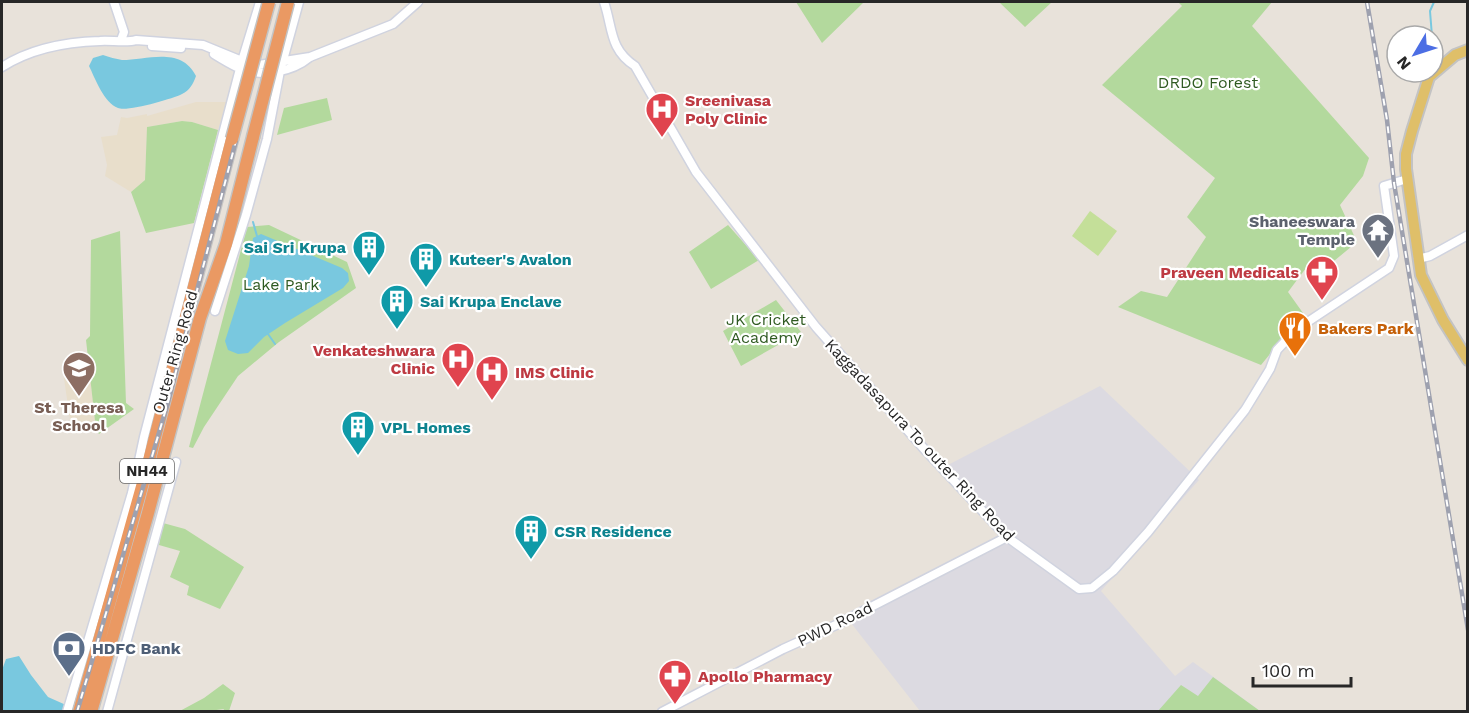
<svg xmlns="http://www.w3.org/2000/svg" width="1469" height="713" font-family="'Work Sans',sans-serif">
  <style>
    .industrial { fill: #dcdae1 }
    .education { fill: #e8decb }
    .green { fill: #b3d99d }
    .pitch { fill: #c4df99 }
    .water { fill: #79c8df }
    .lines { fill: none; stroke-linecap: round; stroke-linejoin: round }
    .stream { stroke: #79c8df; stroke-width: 2 }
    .minor-casing { stroke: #d0d3df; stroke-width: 11 }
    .major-casing { stroke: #c3c3c3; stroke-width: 14 }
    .highway-casing { stroke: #c3c3c3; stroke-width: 15 }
    .minor { stroke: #fff; stroke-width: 8 }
    .major { stroke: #dfbf69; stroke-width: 10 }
    .highway { stroke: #ea9963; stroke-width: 12 }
    .rail-casing { stroke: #9ea1af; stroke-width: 4.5 }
    .rail { stroke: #fff; stroke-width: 2; stroke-dasharray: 7; stroke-linecap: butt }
    .highway-bridge-casing { stroke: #c3c3c3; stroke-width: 15; stroke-linecap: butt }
    .highway-bridge { stroke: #ea9963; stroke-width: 12 }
    .labels { text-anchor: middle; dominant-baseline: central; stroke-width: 4.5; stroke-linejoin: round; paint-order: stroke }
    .shield { fill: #fff; stroke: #686868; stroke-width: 1.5 }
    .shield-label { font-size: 15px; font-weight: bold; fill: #272727 }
    .park-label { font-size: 16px; fill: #2f5a21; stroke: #fff }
    .health-label { font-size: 16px; font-weight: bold; fill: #be3a42; stroke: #fff; text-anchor: start }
    .worship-label { font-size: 16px; font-weight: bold; fill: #5b616d; stroke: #fff; text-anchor: end }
    .culture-label { font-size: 16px; font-weight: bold; fill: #0d838f; stroke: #fff; text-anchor: start }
    .food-label { font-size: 16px; font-weight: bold; fill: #c56008; stroke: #fff; text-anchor: start }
    .street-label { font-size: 16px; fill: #272727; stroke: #fff }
    .education-label { font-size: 16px; font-weight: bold; fill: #785e54; stroke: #fff }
    .service-label { font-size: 16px; font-weight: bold; fill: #4e5e75; stroke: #fff; text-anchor: start }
  </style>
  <rect width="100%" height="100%" fill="#e8e2da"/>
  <path class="industrial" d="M1100 386 1199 480 1101 591 1175 676 1193 662 1260 711H920L851 623 1015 539 946 466Z"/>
  <path class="education" d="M196 102H227L218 130 192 122 182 121 147 127 145 180 131 192 105 176 107 165 101 137 117 135 121 117 127 118 147 114V116Z
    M62 365H89L96 430 72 433Z"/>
  <path class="green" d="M796 2H864L822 43Z
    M999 2H1052L1025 27Z
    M1178 2H1272L1252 26 1369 158 1363 176 1340 205 1357 242 1334 261 1309 264 1288 292 1303 313 1261 365 1118 307 1141 291 1167 297 1206 237 1187 217 1215 178 1102 85 1182 6Z
    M327 98 332 120 277 135 284 108Z
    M182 121 192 122 218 130 194 223 146 233 131 192 145 180 147 127Z
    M269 225 347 262 356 288 279 342 238 376 204 427 193 448 189 447 247 227Z
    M728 225 759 260 711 289 689 252Z
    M120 231 126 403 134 409 99 434 96 430 86 340 90 336 91 240Z
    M776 300 801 332 741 366 723 331Z
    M163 523 185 529 244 567 220 609 187 595 189 586 170 577 180 551 159 545Z
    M1213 677 1260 711H1158L1181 685 1198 696Z
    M223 684 235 693 229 711H223L224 709 209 711 178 712 204 698Z"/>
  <path class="pitch" d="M1090 211 1117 231 1098 256 1072 236Z"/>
  <path class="water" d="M103 55C109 57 116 59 122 60 147 60 181 46 196 76 193 84 190 90 182 94 172 99 127 112 118 108 104 103 95 78 89 66L93 58Z
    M261 234 342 268 348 273 349 281 343 288 285 323 264 337 248 353 238 354 228 350 225 341 249 266 253 238Z
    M19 656 31 675 48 697 66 705 64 711 2 712V670L6 659Z"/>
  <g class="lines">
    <path class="stream" d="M1433 49 1430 11 1434 2
      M1416 74 1417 72
      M253 222 257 236
      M268 334 275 344"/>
    <defs>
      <path id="minor" d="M114 2 124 32 121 40
        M604 2C613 28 609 49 635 66L696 172 816 327 926 451 1007 537 1079 589 1092 588 1113 571 1148 532 1245 410 1270 369 1277 350 1297 329 1389 268 1394 256 1384 186 1407 179
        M152 46 181 48
        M214 54C222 59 230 64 239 68 262 78 292 72 310 57L393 24 418 2
        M2 67C30 49 66 42 100 41 109 40 128 43 136 40L203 45 242 61 259 65 310 57
        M1418 259 1430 256 1468 235
        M215 311 246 215 267 139 280 71 299 2
        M67 712 132 493 144 437 242 61 260 2
        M107 712 176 462
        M662 712 783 649 836 625 1007 537"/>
      <path id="major" d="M1468 50 1455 55 1429 77 1412 131 1406 154V169L1421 275 1443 320 1468 360"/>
      <path id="highway" d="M79 712 146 472 232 139
        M91 712 148 513 200 318 226 244 253 137"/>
    </defs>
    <use href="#minor" class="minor-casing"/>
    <use href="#major" class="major-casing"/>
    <use href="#highway" class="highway-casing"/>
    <use href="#minor" class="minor"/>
    <use href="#major" class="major"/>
    <use href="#highway" class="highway"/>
    <defs>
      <path id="rail" d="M1367 2 1387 120 1394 183 1468 630
        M77 712 168 402 272 2"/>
    </defs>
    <use href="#rail" class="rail-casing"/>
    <use href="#rail" class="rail"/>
    <defs>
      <path id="highway-bridge" d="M253 137 288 2
        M232 139 269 2"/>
    </defs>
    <use href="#highway-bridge" class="highway-bridge-casing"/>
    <use href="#highway-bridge" class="highway-bridge"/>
  </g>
  <defs>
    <symbol id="hospital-pin" viewBox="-11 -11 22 30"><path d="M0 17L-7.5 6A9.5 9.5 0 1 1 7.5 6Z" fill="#e0444e" stroke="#fff"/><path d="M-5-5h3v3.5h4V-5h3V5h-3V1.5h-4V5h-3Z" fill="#fff"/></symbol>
    <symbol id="temple-pin" viewBox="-11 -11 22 30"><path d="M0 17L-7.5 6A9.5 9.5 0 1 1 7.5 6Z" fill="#6b7280" stroke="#fff"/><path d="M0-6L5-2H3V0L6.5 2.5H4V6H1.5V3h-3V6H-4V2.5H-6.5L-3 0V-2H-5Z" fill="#fff"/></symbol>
    <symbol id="building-pin" viewBox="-11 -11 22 30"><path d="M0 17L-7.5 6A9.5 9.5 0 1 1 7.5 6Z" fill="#0f9aa8" stroke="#fff"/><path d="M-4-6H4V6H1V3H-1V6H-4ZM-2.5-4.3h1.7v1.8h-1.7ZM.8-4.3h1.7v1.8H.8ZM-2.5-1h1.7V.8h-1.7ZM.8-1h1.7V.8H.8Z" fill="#fff"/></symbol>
    <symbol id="pharmacy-pin" viewBox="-11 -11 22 30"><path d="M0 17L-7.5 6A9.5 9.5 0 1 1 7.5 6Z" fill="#e0444e" stroke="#fff"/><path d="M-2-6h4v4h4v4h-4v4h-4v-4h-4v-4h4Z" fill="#fff"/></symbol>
    <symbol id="restaurant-pin" viewBox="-11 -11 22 30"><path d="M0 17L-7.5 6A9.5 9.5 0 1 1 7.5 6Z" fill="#e8710a" stroke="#fff"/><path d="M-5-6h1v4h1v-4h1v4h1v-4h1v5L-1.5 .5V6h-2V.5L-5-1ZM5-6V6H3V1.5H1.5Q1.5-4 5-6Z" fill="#fff"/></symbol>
    <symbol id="school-pin" viewBox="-11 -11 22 30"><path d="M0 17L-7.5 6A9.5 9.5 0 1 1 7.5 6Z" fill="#8d6e63" stroke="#fff"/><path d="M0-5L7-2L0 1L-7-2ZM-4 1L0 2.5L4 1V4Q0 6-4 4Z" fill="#fff"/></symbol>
    <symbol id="bank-pin" viewBox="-11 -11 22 30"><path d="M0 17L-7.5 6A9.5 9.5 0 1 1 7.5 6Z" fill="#5c6f8a" stroke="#fff"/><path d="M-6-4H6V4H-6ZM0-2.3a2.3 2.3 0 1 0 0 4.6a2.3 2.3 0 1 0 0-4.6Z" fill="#fff"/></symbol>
  </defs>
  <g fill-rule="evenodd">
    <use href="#hospital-pin" x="643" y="90" width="38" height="52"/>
    <use href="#temple-pin" x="1359" y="211" width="38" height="52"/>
    <use href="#building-pin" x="350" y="228" width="38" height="52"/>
    <use href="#building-pin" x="407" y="240" width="38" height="52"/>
    <use href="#pharmacy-pin" x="1303" y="253" width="38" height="52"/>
    <use href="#building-pin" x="378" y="282" width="38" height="52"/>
    <use href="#restaurant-pin" x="1276" y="309" width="38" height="52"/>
    <use href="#hospital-pin" x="439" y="340" width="38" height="52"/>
    <use href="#school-pin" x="60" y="349" width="38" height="52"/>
    <use href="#hospital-pin" x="473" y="353" width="38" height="52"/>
    <use href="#building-pin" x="339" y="408" width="38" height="52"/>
    <use href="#building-pin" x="512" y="512" width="38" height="52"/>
    <use href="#bank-pin" x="50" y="629" width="38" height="52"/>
    <use href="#pharmacy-pin" x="656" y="657" width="38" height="52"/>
  </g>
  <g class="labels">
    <rect class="shield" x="120" y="459" width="54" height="24" rx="4.5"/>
    <g class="shield-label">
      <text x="147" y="471">NH44</text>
    </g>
    <g class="park-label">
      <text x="1208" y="82">DRDO Forest</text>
      <text x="281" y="284">Lake Park</text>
      <text x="766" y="319">JK Cricket<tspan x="766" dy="18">Academy</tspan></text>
    </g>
    <g class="health-label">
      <text x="685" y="100">Sreenivasa<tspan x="685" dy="18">Poly Clinic</tspan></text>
      <text x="1299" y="272" text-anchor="end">Praveen Medicals</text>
      <text x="435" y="350" text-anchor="end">Venkateshwara<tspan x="435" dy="18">Clinic</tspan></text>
      <text x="515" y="372">IMS Clinic</text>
      <text x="698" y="676">Apollo Pharmacy</text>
    </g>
    <g class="worship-label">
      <text x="1355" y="221">Shaneeswara<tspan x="1355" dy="18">Temple</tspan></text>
    </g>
    <g class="culture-label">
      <text x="346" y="247" text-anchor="end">Sai Sri Krupa</text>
      <text x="449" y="259">Kuteer's Avalon</text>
      <text x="420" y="301">Sai Krupa Enclave</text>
      <text x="381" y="427">VPL Homes</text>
      <text x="554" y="531">CSR Residence</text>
    </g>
    <g class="food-label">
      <text x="1318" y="328">Bakers Park</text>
    </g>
    <g class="street-label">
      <text transform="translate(175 352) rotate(-74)">Outer Ring Road</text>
      <text transform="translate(920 440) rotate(47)">Kaggadasapura To outer Ring Road</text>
      <text transform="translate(835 624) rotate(-26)">PWD Road</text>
    </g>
    <g class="education-label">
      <text x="79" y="407">St. Theresa<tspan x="79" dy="18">School</tspan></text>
    </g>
    <g class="service-label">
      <text x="92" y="648">HDFC Bank</text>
    </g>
  </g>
  <rect width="1469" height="713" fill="none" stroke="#272727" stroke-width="6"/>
  <g transform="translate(1415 54) rotate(231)"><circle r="28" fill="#ffffff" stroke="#a9a9a9" stroke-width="1.5"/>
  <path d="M0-4.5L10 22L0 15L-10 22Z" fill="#4c6ee4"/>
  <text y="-9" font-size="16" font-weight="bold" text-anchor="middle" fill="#272727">N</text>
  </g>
  <path d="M1253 677v9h98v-9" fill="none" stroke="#272727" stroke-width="3"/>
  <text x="1262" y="677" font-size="18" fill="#272727" stroke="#ffffff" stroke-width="4.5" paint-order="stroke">100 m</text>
</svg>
